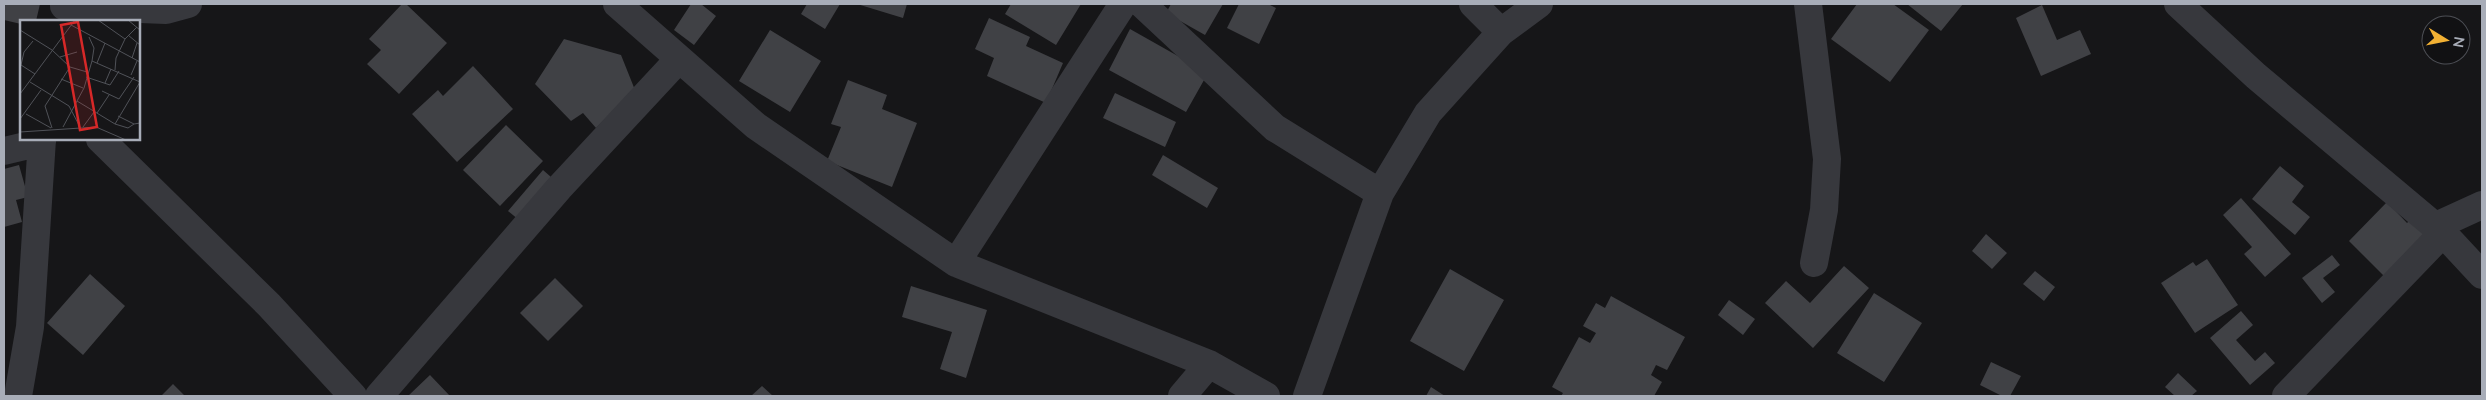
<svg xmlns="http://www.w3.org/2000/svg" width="2486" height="400" font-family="Lato,sans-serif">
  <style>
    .building { fill: #404145 }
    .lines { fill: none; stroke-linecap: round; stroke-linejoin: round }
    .minor { stroke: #37383d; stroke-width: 28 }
    .inset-road { fill: none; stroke: #505258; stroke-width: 1 }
    .view { fill: #d62828; fill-opacity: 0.15; stroke: #d62828; stroke-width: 2.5 }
    .inset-edge { fill: none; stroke: #a8adb8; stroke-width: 2.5 }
  </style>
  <rect width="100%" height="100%" fill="#161618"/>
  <path class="building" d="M4 4H40L36 21H21V24L4 20Z
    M402 4H406L447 43 399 94 367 64 381 50 369 39Z
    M691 4H701L716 16 694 45 674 30Z
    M807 4H840L825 29 801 14Z
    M857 4H907L903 18Z
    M1011 4H1081L1056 45 1005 14Z
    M1171 4H1223L1205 35 1166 13Z
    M1239 4H1268L1276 8 1259 44 1227 28Z
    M1857 4H1893L1929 30 1890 82 1831 39Z
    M1907 4H1963L1941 31Z
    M2042 5 2057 40 2080 30 2091 54 2041 76 2016 18Z
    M989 18 1030 37 1026 46 1063 63 1046 103 987 76 994 58 975 49Z
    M1130 29 1208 73 1186 112 1109 70Z
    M770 30 821 61 790 112 739 81Z
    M564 39 621 55 635 90 596 128 583 113 571 121 535 84Z
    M473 66 513 109 457 162 412 114 438 90 443 96Z
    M848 80 887 95 882 109 917 123 892 187 827 161 841 127 831 124Z
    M1115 93 1176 122 1165 147 1103 118Z
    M506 125 543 161 500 206 463 170Z
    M1163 155 1218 188 1207 208 1152 175Z
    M19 165 28 197 16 200 22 222 4 227V169Z
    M2280 166 2304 186 2292 202 2310 217 2295 235 2252 199Z
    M543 170 559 184 524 224 508 211Z
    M2241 198 2291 254 2265 277 2244 254 2252 247 2223 215Z
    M2387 202 2407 223 2412 218 2430 236 2387 279 2349 241Z
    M1986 234 2007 253 1992 269 1972 251Z
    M2332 255 2340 265 2323 278 2335 292 2322 303 2302 278Z
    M2207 259 2238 305 2195 333 2161 283 2193 262 2196 266Z
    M1844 266 1869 288 1813 348 1765 303 1786 281 1810 303Z
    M1450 269 1504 300 1464 371 1410 341Z
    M2035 271 2055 287 2044 301 2023 284Z
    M90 274 125 306 83 355 47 323Z
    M555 278 583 306 548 341 520 313Z
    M911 286 987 310 966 378 940 369 952 332 902 317Z
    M1874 293 1922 323 1884 382 1837 353Z
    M1611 296 1685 337 1667 370 1656 365 1651 375 1662 382 1654 396H1561L1563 393 1552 387 1579 337 1590 343 1596 333 1583 326 1596 303 1605 308Z
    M1729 300 1755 319 1743 335 1718 315Z
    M2241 311 2253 325 2236 340 2255 361 2265 352 2275 363 2250 385 2210 338Z
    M1991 362 2021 376 2010 396H2002L1980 385Z
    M2178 373 2197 391 2191 396H2175L2165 387Z
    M430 375 450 396H408Z
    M173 384 185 396H161Z
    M762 386 773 396H751Z
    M1431 387 1445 396H1426Z"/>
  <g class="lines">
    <path class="minor" d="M617 4 756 126 956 263 1209 364 1266 396
      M1142 4 1275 128 1380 193
      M1473 4 1501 32
      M1808 4 1827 159 1824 210 1814 263
      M2178 4 2256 76 2443 233 2482 275
      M64 6 166 10 188 4
      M100 139 269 305 353 396
      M4 151 42 142
      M2436 226 2482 205
      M956 263 1123 4
      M18 396 30 327 42 139
      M379 396 559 188 679 59
      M1182 396 1209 364
      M1307 396 1380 193 1428 113 1501 32 1539 4
      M2286 396 2443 233"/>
  </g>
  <g transform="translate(20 20)">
    <rect width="120" height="120" fill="#161618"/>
    <path class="inset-road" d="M78 0 105 19M108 0 120 10M51 5 120 42M0 10 32 30 50 47 67 52M108 15 120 25M40 37 57 32M112 38 117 23M72 41 120 62 95 104M77 43 85 23M1 45 4 32 13 21M1 45 15 54M95 50 96 38 105 19 117 7M111 55 117 41M66 57 90 65 99 51M41 59 63 68M10 62 49 86 60 107M85 63 91 49M82 71 99 79 114 57M0 74 55 0M57 81 95 104 108 108 114 104M77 93 89 75M6 94 31 108M98 96 114 104 120 103M0 99 21 70M43 107 64 68 72 41 74 28 69 17M63 107 74 92M32 108 25 86 50 47M0 112 76 107 106 120"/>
    <path class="view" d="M58 2 77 107 60 110 41 5Z"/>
    <rect width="120" height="120" class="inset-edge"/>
  </g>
  <rect width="2486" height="400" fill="none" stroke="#a8adb8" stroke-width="10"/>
  <g transform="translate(2446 40) rotate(100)"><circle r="24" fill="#111113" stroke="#4d4f55"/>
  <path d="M0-4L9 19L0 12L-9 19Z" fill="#f2b134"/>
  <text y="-8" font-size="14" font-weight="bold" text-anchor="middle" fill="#a8adb8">N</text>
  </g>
</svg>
